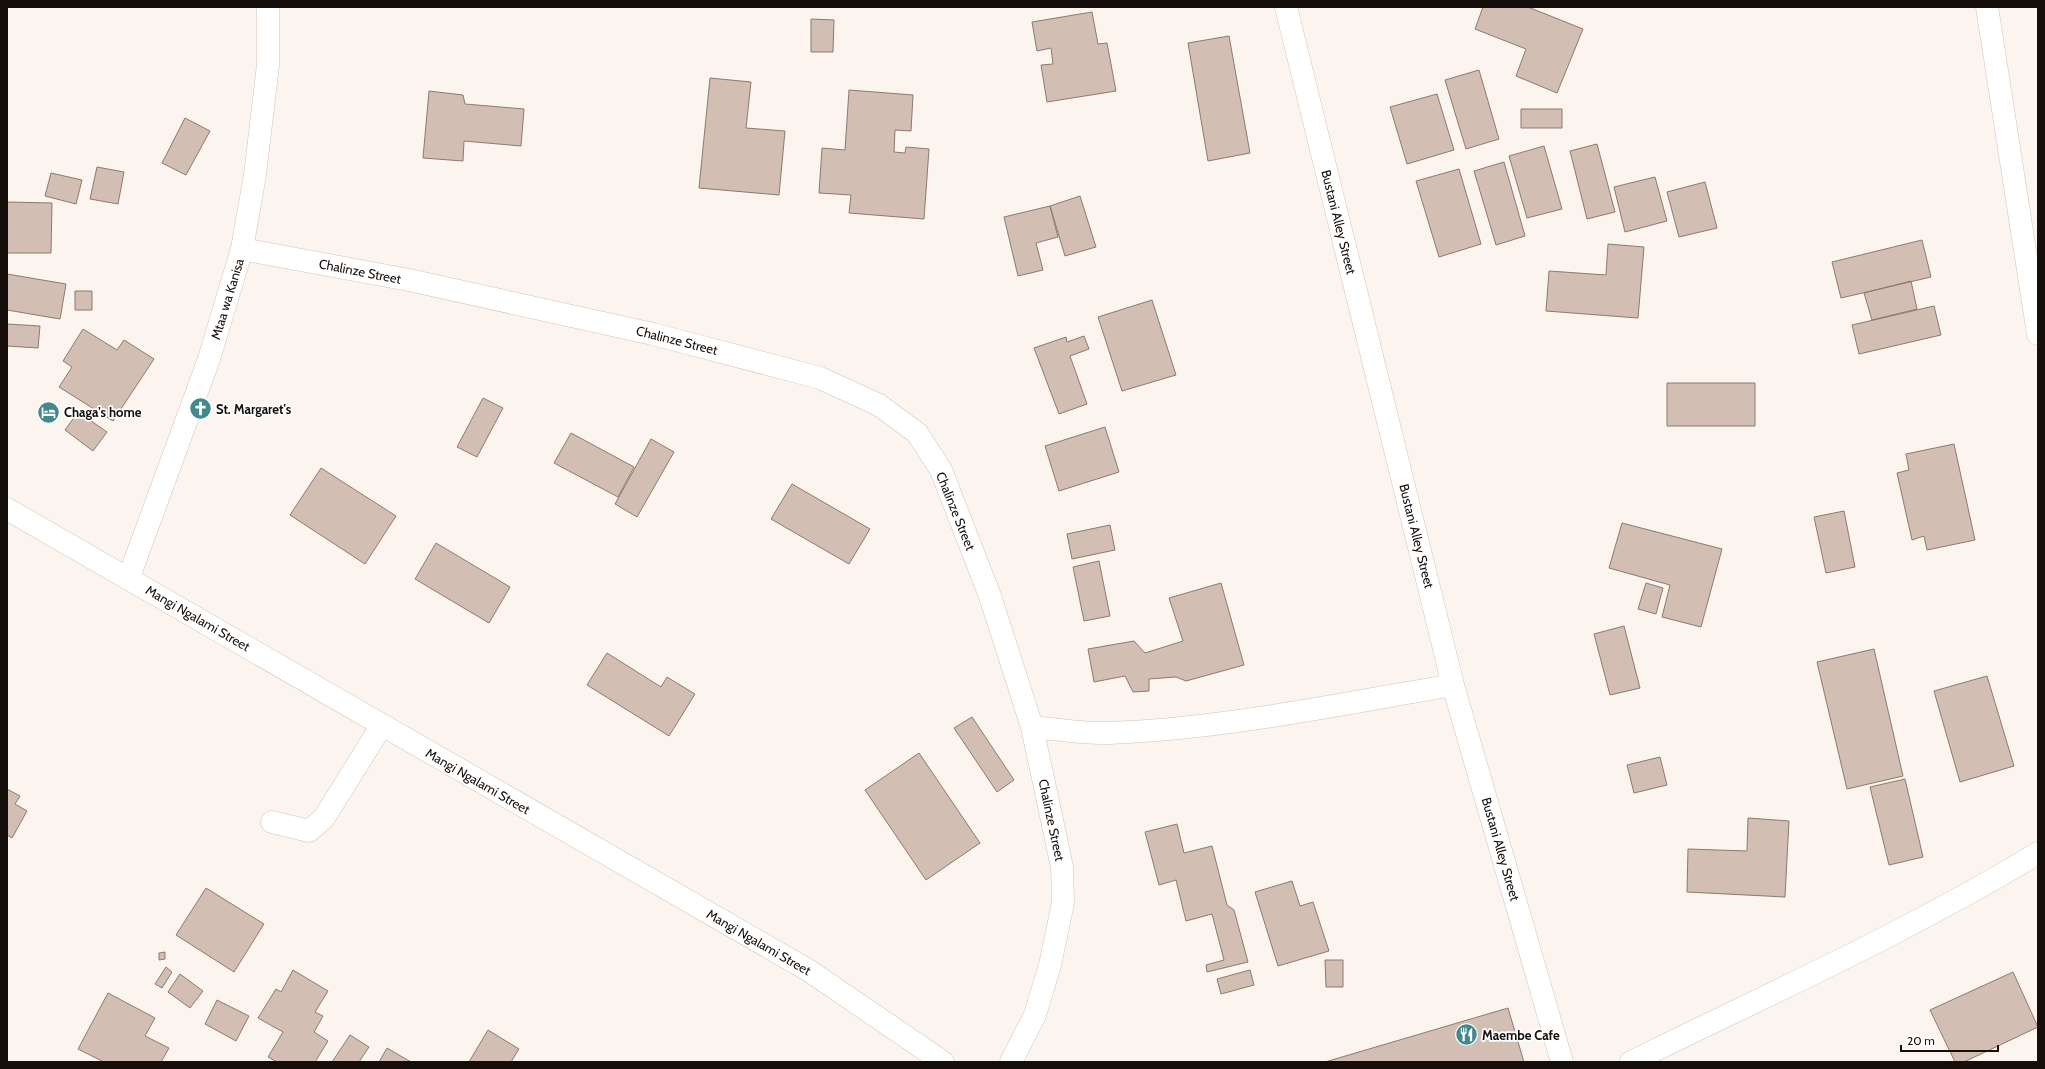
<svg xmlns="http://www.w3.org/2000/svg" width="2045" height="1069" font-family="Cabin,sans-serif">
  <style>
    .building { fill: #d2beb2; stroke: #8c7a6e }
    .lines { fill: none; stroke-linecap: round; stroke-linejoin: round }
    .minor-casing { stroke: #d6c2b6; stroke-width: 23 }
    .minor { stroke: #fff; stroke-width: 22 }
    .labels { text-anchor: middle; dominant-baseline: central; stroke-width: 3.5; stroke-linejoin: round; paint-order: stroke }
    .street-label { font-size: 13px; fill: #150e0a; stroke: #fff }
    .poi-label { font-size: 13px; font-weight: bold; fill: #150e0a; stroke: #fff; text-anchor: start }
  </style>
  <rect width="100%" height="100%" fill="#fcf4ee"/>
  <path class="building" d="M1483 7H1528L1583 29 1557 93 1516 76 1526 49 1475 29Z
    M1092 12 1098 44 1107 43 1116 91 1047 102 1041 65 1053 64 1051 48 1037 51 1032 22Z
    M811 19 834 20 833 52H811Z
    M1229 36 1250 153 1208 161 1188 43Z
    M1479 70 1499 139 1466 149 1445 80Z
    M710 78 751 82 746 128 785 131 779 195 699 188Z
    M849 90 913 95 911 131 895 130 894 152 905 153 906 147 929 149 924 219 849 213 851 195 819 193 822 148 845 150Z
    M429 91 463 95 465 104 524 109 521 146 464 141 463 161 423 158Z
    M1437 94 1454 150 1407 164 1390 107Z
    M1521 109H1562V128H1521Z
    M185 118 210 131 186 175 162 163Z
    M1597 144 1615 212 1587 219 1570 151Z
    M1544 146 1562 209 1527 218 1509 156Z
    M1504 162 1525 236 1496 245 1474 171Z
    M97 167 124 172 118 204 90 199Z
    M1459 169 1481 244 1439 257 1416 181Z
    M51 173 82 180 76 204 45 196Z
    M1655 177 1667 221 1625 232 1614 187Z
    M1705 182 1717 228 1679 237 1667 192Z
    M1080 196 1096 247 1065 256 1050 206Z
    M7 202 52 203 51 253H7Z
    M1050 206 1058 237 1036 243 1043 270 1018 276 1004 217Z
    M1922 240 1931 277 1841 298 1832 262Z
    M1608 244 1644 247 1638 318 1546 311 1549 271 1606 275Z
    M7 274 66 284 60 319 7 310Z
    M1911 281 1917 309 1872 320 1864 293Z
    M75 291H92V310H75Z
    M1152 300 1176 375 1122 391 1098 317Z
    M1934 306 1941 335 1859 354 1852 325Z
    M7 324 40 326 38 348 7 346Z
    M83 329 117 350 124 340 154 359 113 421 59 387 72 367 63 361Z
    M1084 336 1089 349 1070 356 1087 404 1059 414 1034 348 1066 337 1067 342Z
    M1667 383H1755V426H1667Z
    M483 398 503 408 477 457 457 447Z
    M78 412 107 432 93 451 65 430Z
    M1105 427 1119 472 1059 491 1045 446Z
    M571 433 634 467 618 497 554 463Z
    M651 439 674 452 637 517 615 504Z
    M1954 444 1975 540 1927 550 1924 536 1912 540 1897 473 1909 470 1906 454Z
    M321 468 396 516 365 564 290 515Z
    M792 484 870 529 849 564 771 519Z
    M1844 511 1855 567 1826 573 1814 517Z
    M1622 523 1722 549 1701 627 1662 617 1670 585 1609 568Z
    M1110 525 1115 550 1072 559 1067 534Z
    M436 543 510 587 489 623 415 579Z
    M1099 561 1110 616 1084 621 1073 567Z
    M1221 583 1244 665 1186 681 1176 677 1149 679V691L1133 692 1125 676 1094 682 1088 649 1134 641 1145 653 1183 641 1169 598Z
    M1646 583 1663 588 1656 614 1638 609Z
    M1624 626 1640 688 1610 695 1594 634Z
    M1874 649 1903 776 1847 789 1817 662Z
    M607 653 661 687 667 677 695 694 669 736 587 685Z
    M1987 676 2014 766 1960 782 1934 691Z
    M972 717 1014 780 997 792 954 728Z
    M919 753 980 843 926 880 865 790Z
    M1660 757 1667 785 1634 793 1627 765Z
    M1905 779 1923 857 1889 865 1870 787Z
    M7 789 20 796 15 804 27 811 12 838 7 835Z
    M1748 818 1789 821 1785 897 1687 892 1688 849 1747 851Z
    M1177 824 1184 853 1212 846 1227 905 1234 910 1248 962 1207 972 1206 965 1224 960 1212 914 1186 921 1176 880 1159 885 1145 832Z
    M1292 881 1300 906 1313 902 1329 951 1278 966 1255 892Z
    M206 888 264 924 234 972 176 935Z
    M165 952V959L159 960V953Z
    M1325 960H1343V987H1326Z
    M166 967 172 972 162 988 155 984Z
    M293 970 328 991 315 1012 323 1016 314 1032 328 1041 315 1062H277L268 1057 283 1032 258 1018 276 989 281 992Z
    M1250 970 1254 985 1221 994 1217 979Z
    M2013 972 2038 1027 1964 1062H1955L1930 1010Z
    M180 974 203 991 190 1008 168 992Z
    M108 993 155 1018 145 1036 169 1048 161 1062H104L78 1049Z
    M217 1000 249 1016 236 1041 205 1024Z
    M1508 1008 1524 1062H1325Z
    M488 1030 519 1049 511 1062H469Z
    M350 1035 369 1047 359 1062H332Z
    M387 1048 411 1062H379Z"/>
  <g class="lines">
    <defs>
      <path id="minor" d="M1286 7 1453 685 1562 1062
        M1987 7 2038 334
        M242 249 409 280 653 334 820 378 879 405 917 433 941 470 990 596 1032 727 1062 867 1063 903 1050 965 1035 1015 1011 1062
        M7 509 808 970 943 1062
        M129 577 209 359 242 249 255 175 268 65V7
        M1032 727C1057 729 1083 734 1108 733 1222 729 1341 704 1453 685
        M272 822 309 831 324 818 382 725
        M1631 1062C1767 995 1908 932 2038 853"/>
    </defs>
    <use href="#minor" class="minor-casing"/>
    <use href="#minor" class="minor"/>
  </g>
  <defs>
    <symbol id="church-disc" viewBox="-11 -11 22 22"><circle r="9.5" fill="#42898e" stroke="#fff"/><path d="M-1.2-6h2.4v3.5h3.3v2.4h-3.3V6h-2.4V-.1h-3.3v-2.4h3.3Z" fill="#fff"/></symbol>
    <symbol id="hotel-disc" viewBox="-11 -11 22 22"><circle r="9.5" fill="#42898e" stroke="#fff"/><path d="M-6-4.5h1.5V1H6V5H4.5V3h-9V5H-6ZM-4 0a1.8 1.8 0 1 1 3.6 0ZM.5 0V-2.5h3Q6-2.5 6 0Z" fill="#fff"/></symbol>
    <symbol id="restaurant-disc" viewBox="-11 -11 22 22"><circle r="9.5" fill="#42898e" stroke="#fff"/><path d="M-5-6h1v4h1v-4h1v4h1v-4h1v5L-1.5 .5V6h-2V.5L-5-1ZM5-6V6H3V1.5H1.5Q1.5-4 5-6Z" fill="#fff"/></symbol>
  </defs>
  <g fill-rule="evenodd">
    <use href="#church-disc" x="188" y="396" width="25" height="25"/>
    <use href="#hotel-disc" x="36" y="400" width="25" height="25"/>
    <use href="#restaurant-disc" x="1454" y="1022" width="25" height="25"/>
  </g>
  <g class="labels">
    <g class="street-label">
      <text transform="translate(1339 222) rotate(76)">Bustani Alley Street</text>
      <text transform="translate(360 271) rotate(11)">Chalinze Street</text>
      <text transform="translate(227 299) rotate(-73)">Mtaa wa Kanisa</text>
      <text transform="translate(677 340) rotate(14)">Chalinze Street</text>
      <text transform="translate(956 511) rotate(68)">Chalinze Street</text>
      <text transform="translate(1417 536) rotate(76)">Bustani Alley Street</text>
      <text transform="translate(198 618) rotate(30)">Mangi Ngalami Street</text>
      <text transform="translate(478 781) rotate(30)">Mangi Ngalami Street</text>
      <text transform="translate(1052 820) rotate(78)">Chalinze Street</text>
      <text transform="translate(1501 849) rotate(74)">Bustani Alley Street</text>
      <text transform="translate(759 942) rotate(30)">Mangi Ngalami Street</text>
    </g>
    <g class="poi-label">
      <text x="216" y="409">St. Margaret's</text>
      <text x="64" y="412">Chaga's home</text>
      <text x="1482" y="1035">Maembe Cafe</text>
    </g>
  </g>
  <rect width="2045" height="1069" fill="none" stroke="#150e0a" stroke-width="16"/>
  <path d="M1901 1045v6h97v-6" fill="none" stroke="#150e0a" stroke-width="2"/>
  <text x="1907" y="1045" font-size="12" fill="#150e0a" stroke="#ffffff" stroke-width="3" paint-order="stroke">20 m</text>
</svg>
